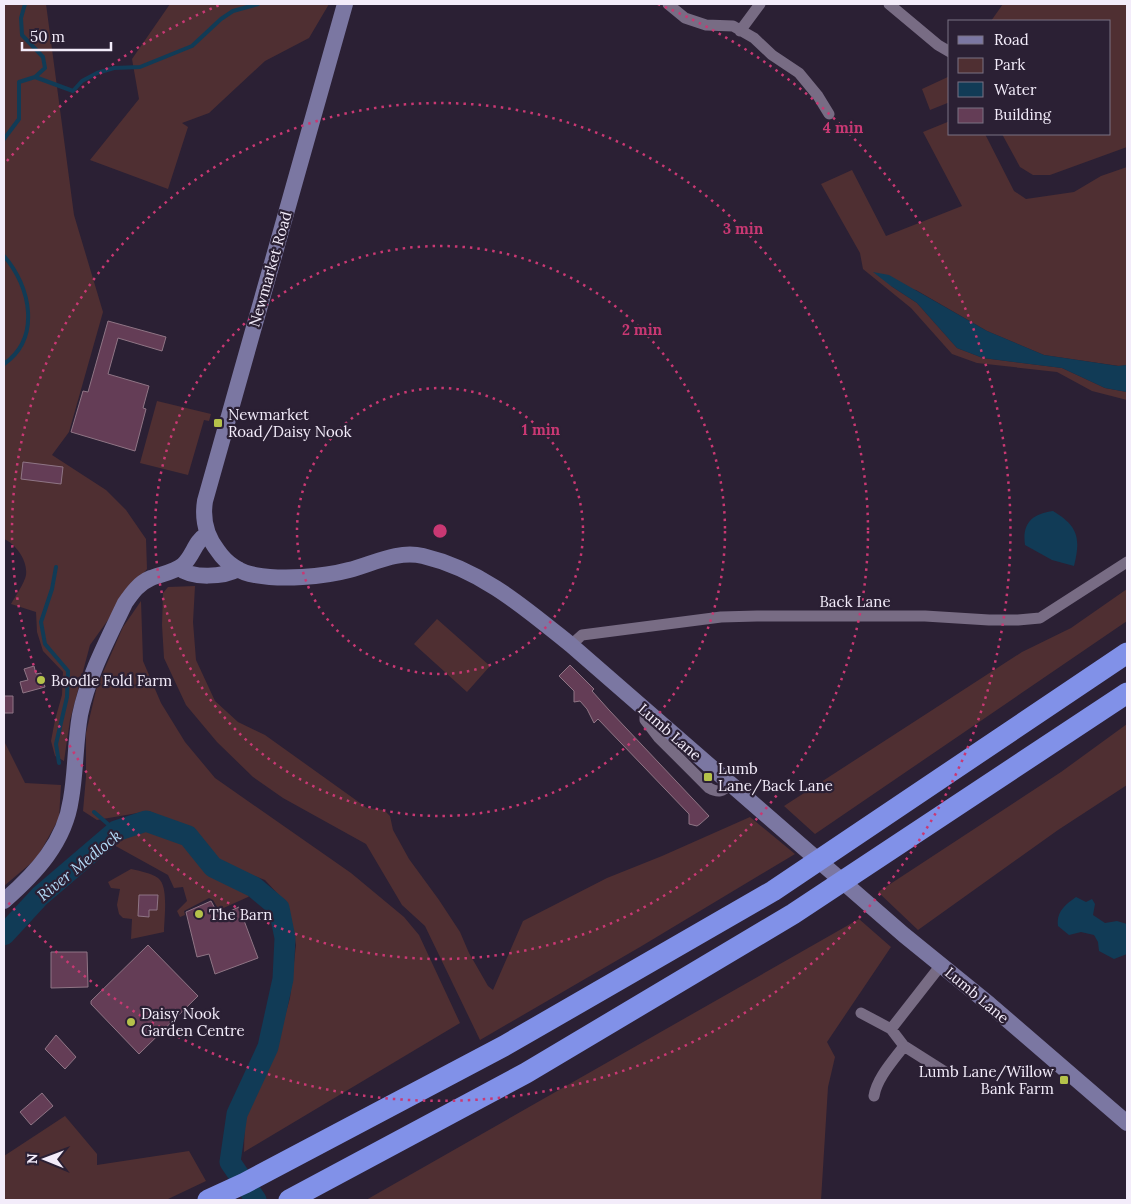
<svg xmlns="http://www.w3.org/2000/svg" width="1131" height="1204" font-family="Lora,serif">
  <style>
    .green { fill: #4f2f32 }
    .water { fill: #113b56 }
    .lines { fill: none; stroke-linecap: round; stroke-linejoin: round }
    .stream { stroke: #113b56; stroke-width: 4 }
    .river { stroke: #113b56; stroke-width: 21 }
    .building { fill: #643d56; stroke: #8f7585 }
    .street { stroke: #786c84; stroke-width: 11 }
    .secondary { stroke: #7b77a2; stroke-width: 16 }
    .highway { stroke: #8191e8; stroke-width: 21 }
    .ring { fill: none; stroke: #c93873; stroke-width: 2.5; stroke-dasharray: 2.5 5 }
    .poi-dot { fill: #b5c24a; stroke: #2b2034; stroke-width: 2 }
    .labels { text-anchor: middle; dominant-baseline: central; stroke-width: 4.5; stroke-linejoin: round; paint-order: stroke }
    .street-label { font-size: 15px; fill: #f3ecfa; stroke: #2b2034 }
    .poi-label { font-size: 15px; fill: #f3ecfa; stroke: #2b2034; text-anchor: start }
    .water-label { font-size: 16px; font-style: italic; fill: #b3daf7; stroke: #2b2034 }
    .centre { fill: #c93873; stroke: #2b2034; stroke-width: 2.5 }
    .ring-label { font-size: 15px; text-anchor: middle; font-weight: bold; fill: #c93873; stroke: #2b2034; stroke-width: 4.5; stroke-linejoin: round; paint-order: stroke }
  </style>
  <rect width="100%" height="100%" fill="#2b2034"/>
  <path class="green" d="M4 4H46L74 215 103 312 69 432 52 455 106 490 126 510 146 539 147 569 131 588 90 645 70 720 64 761 55 756 51 741 55 720 62 695 63 672 43 651 37 632 36 612 11 604C15 597 25 582 26 575 28 561 16 544 4 539Z
    M170 4H329L309 38 265 61 209 113 182 123 188 127 168 189 90 160 139 99 132 59Z
    M1003 4H1127V147L1050 175H1033L1020 167 1002 134H1110V21H991Z
    M950 76V102L930 110 922 89Z
    M950 121V134H985L1014 191 1026 199 1074 192 1101 176 1127 167V365L1119 366 1044 355 987 331 916 290 891 286 917 303 957 348 983 358 1062 368 1105 388 1127 392V400L1092 391 1057 372 977 363 952 354 911 308 863 269 860 253 821 184 852 170 886 236 962 206 923 132Z
    M157 401 211 414 209 421 204 420 188 475 140 463Z
    M195 586 193 622 196 660 215 701 238 722 265 735 367 808 384 810 390 816 393 830 409 859 439 900 460 932 469 953 488 986 493 990 523 921 607 878 662 856 750 817 795 854 640 947 480 1040 425 926 402 905 366 844 283 798 253 777 217 742 186 705 164 658 162 625 163 593 168 587Z
    M1127 589V621L815 834 784 806 1022 652 1071 628Z
    M141 601 143 661 161 703 185 742 215 778 351 873 404 917 419 935 460 1023 244 1152 245 1114 274 1055 290 998 296 945 288 905 265 880 219 862 195 831 149 811 97 820 83 811 86 777V733L97 686 123 627Z
    M437 619 490 666 467 692 414 644Z
    M1127 724V785L1058 830 918 930 878 892 1061 772Z
    M4 741 25 783 61 785 59 818 37 858 4 886Z
    M150 828 172 836 182 842 194 855 218 874 254 892 248 897 219 910 213 900 209 898 184 911 185 915 180 917 177 911 187 901 183 887 174 888 168 875 112 844 109 840 125 833Z
    M131 869C140 871 151 873 158 878 169 886 164 919 164 932L131 939 132 919 123 918 119 914 117 905 120 889 111 888 108 882Z
    M859 919 891 947 827 1042 835 1057 828 1087 821 1200H366Z
    M65 1116 97 1154V1165L189 1151 206 1181 166 1200H4V1156Z"/>
  <path class="water" d="M873 272 889 275 987 331 1044 355 1118 366 1127 365V392L1105 388 1062 368 983 358 957 348 917 303 891 286Z
    M1053 511C1078 526 1081 538 1074 566L1052 560 1025 545C1022 523 1032 514 1053 511Z
    M1076 897 1086 902 1092 899 1095 904 1093 915 1105 923 1117 921 1127 924V954L1114 959 1099 951 1098 942 1094 935 1081 932 1069 935 1058 926C1056 912 1065 905 1076 897Z"/>
  <g class="lines">
    <path class="stream" d="M35 77 73 91 82 81 97 73 114 68 140 67 192 46 221 19 233 11 258 4
      M4 139 19 119V82L35 77 45 68 43 57 22 35 21 18 25 4
      M4 256C31 287 41 338 4 364
      M56 567 52 589 41 622 45 644 68 671 67 697 56 744 59 763
      M94 812 116 831"/>
    <path class="river" d="M4 935 40 896 116 831 146 821 188 836 213 867 254 887 279 908 285 938 283 979 268 1047 237 1114 230 1162 256 1200"/>
  </g>
  <path class="building" d="M108 321 166 337 162 351 118 338 108 374 149 386 143 408 146 409 135 451 71 432 83 391 88 392Z
    M23 462 63 467 61 484 21 479Z
    M570 665 594 689 592 691 609 710 709 816 700 824 697 826 689 824V814L598 719 594 723 587 709 580 701 574 702V691L559 676Z
    M34 666 36 674 41 673 45 687 23 693 20 682 28 680 24 669Z
    M4 696H13V713H4Z
    M139 895H158L157 910H149V917L138 916Z
    M211 901 219 916 239 907 258 958 215 974 209 954 197 957 186 912Z
    M148 945 198 996 139 1054 91 1004V1001Z
    M51 952H87L88 987 51 988Z
    M56 1035 76 1057 65 1069 45 1049Z
    M42 1093 53 1106 31 1125 20 1112Z"/>
  <g class="lines">
    <path class="street" d="M668 4 685 18 706 25 733 26 754 38 772 55 799 73 818 96 829 114
      M889 4 938 45 950 52
      M740 31 760 4
      M571 645 582 635 721 617 757 616H925L989 620H1018L1040 618 1127 562
      M645 710V720L658 737 709 788C718 793 723 792 730 784
      M861 1013 891 1029 941 965
      M904 1046 945 1072
      M874 1096C877 1078 893 1061 904 1046L891 1029"/>
    <path class="secondary" d="M345 4 205 501C202 520 206 536 218 551 226 563 240 573 255 575 282 580 323 577 349 570 373 564 397 550 423 556 482 570 525 608 571 645L904 935 989 1004 1127 1123
      M179 568C192 579 224 577 238 569
      M4 901C36 873 65 842 71 799 76 771 75 743 80 715 88 676 108 639 125 603 132 593 139 583 151 578 161 574 175 572 183 565 194 555 194 542 207 534"/>
    <path class="highway" d="M208 1200 245 1183 504 1046 773 891 1127 653
      M289 1200 526 1073 793 914 1127 693"/>
  </g>
  <g class="ring">
    <circle cx="440" cy="531" r="143"/>
    <circle cx="440" cy="531" r="285"/>
    <circle cx="440" cy="531" r="428"/>
    <path d="M7 161A570 570 0 0 1 222 4M658 4A570 570 0 1 1 7 901"/>
  </g>
  <g class="poi-dot">
    <rect x="213" y="418" width="10" height="10" rx="2.5"/>
    <circle cx="41" cy="680" r="5"/>
    <rect x="703" y="772" width="10" height="10" rx="2.5"/>
    <circle cx="199" cy="914" r="5"/>
    <circle cx="131" cy="1022" r="5"/>
    <rect x="1059" y="1075" width="10" height="10" rx="2.5"/>
  </g>
  <g class="labels">
    <g class="street-label">
      <text transform="translate(270 269) rotate(-74)">Newmarket Road</text>
      <text x="855" y="601">Back Lane</text>
      <text transform="translate(670 732) rotate(41)">Lumb Lane</text>
      <text transform="translate(977 995) rotate(40)">Lumb Lane</text>
    </g>
    <g class="poi-label">
      <text x="228" y="414">Newmarket<tspan x="228" dy="17">Road/Daisy Nook</tspan></text>
      <text x="51" y="680">Boodle Fold Farm</text>
      <text x="718" y="768">Lumb<tspan x="718" dy="17">Lane/Back Lane</tspan></text>
      <text x="209" y="914">The Barn</text>
      <text x="141" y="1013">Daisy Nook<tspan x="141" dy="17">Garden Centre</tspan></text>
      <text x="1054" y="1071" text-anchor="end">Lumb Lane/Willow<tspan x="1054" dy="17">Bank Farm</tspan></text>
    </g>
    <g class="water-label">
      <text transform="translate(79 865) rotate(-39)">River Medlock</text>
    </g>
  </g>
  <circle cx="440" cy="531" r="8" class="centre"/>
  <g class="ring-label">
    <text x="843" y="133">4 min</text>
    <text x="743" y="234">3 min</text>
    <text x="642" y="335">2 min</text>
    <text x="541" y="435">1 min</text>
  </g>
  <rect width="1131" height="1204" fill="none" stroke="#f3ecfa" stroke-width="10"/>
  <rect x="948" y="20" width="162" height="115" fill="#2b2034" stroke="#7b7283"/>
  <rect x="958" y="36" width="25" height="8" fill="#7b77a2" stroke="#7b7283"/>
  <text x="994" y="45" font-size="15" fill="#f3ecfa">Road</text>
  <rect x="958" y="58" width="25" height="15" fill="#4f2f32" stroke="#7b7283"/>
  <text x="994" y="70" font-size="15" fill="#f3ecfa">Park</text>
  <rect x="958" y="82" width="25" height="15" fill="#113b56" stroke="#7b7283"/>
  <text x="994" y="95" font-size="15" fill="#f3ecfa">Water</text>
  <rect x="958" y="108" width="25" height="15" fill="#643d56" stroke="#7b7283"/>
  <text x="994" y="120" font-size="15" fill="#f3ecfa">Building</text>
  <g transform="translate(45 1159) rotate(271)" stroke="#2b2034" stroke-width="4" paint-order="stroke">
  <path d="M0-4L9 19L0 12L-9 19Z" fill="#f3ecfa"/>
  <text y="-8" font-size="14" font-weight="bold" text-anchor="middle" fill="#f3ecfa">N</text>
  </g>
  <path d="M22 42v8h89v-8" fill="none" stroke="#f3ecfa" stroke-width="2.5"/>
  <text x="30" y="42" font-size="15" fill="#f3ecfa" stroke="#2b2034" stroke-width="4" paint-order="stroke">50 m</text>
</svg>
